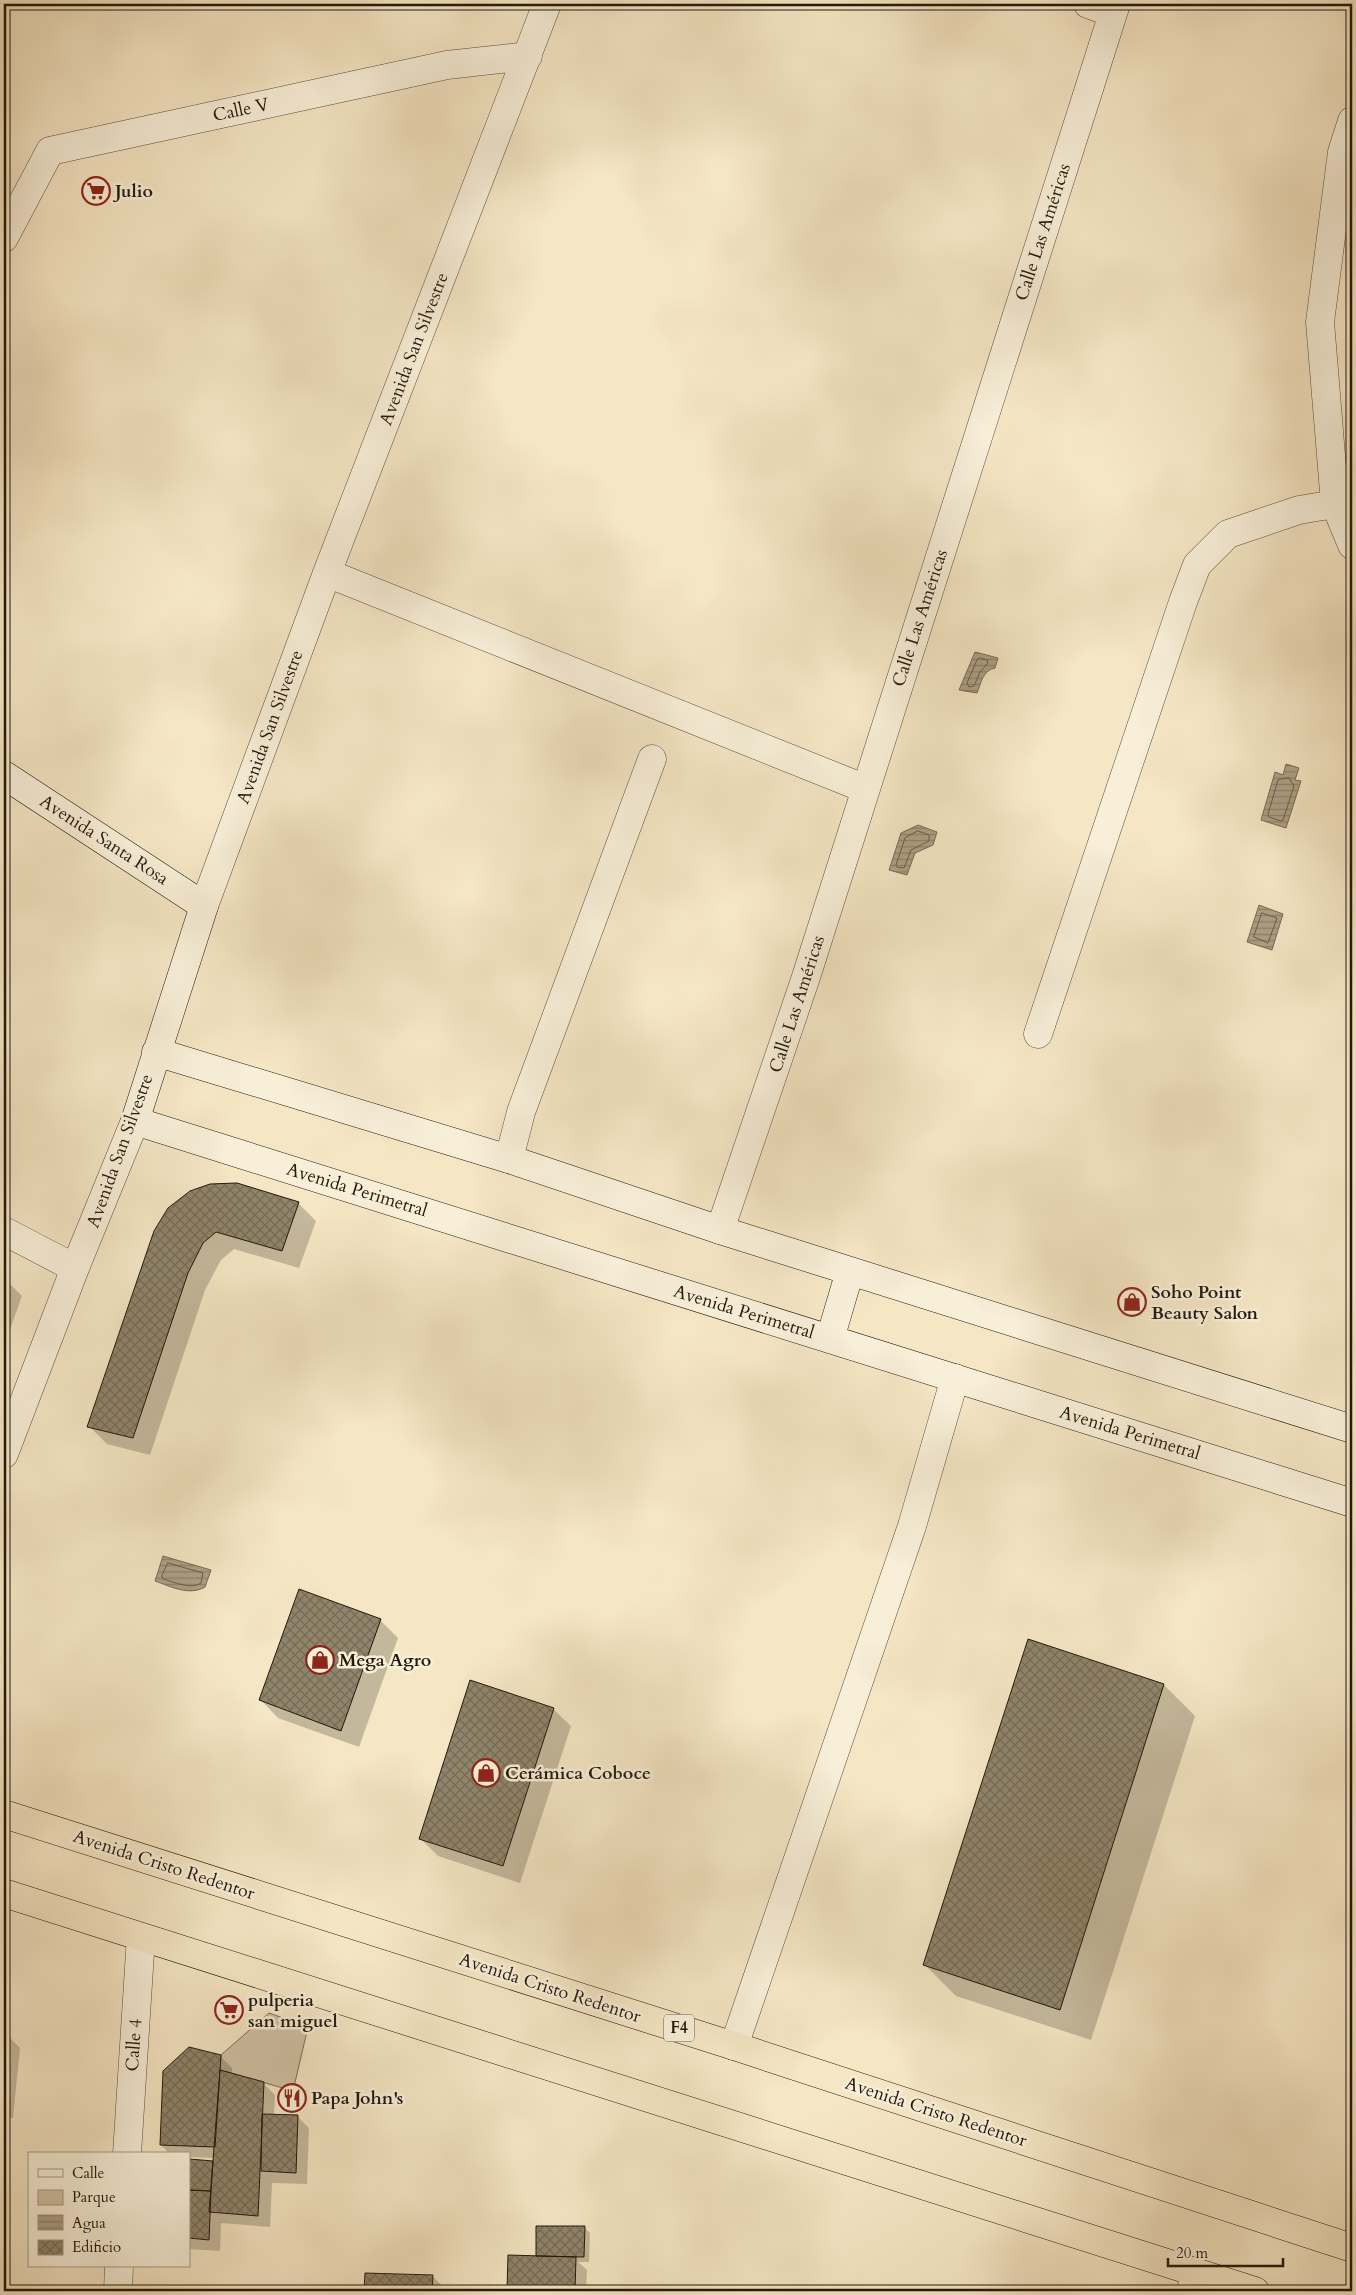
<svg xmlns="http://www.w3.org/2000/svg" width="1356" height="2295" font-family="Cardo,serif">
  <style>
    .green { fill: #d1c3a5; stroke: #7a6e58 }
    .water { fill: url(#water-rules); stroke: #766a54 }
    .shadow { fill: #0003 }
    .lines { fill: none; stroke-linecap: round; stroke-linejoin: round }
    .shore { stroke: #685c48; stroke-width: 1 }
    .building { fill: url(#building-cross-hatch); stroke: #23190b }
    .street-casing { stroke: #584c39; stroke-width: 29 }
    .secondary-casing { stroke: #23190b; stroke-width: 29 }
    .highway-casing { stroke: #23190b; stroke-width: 29 }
    .street { stroke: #f8efd9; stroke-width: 28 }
    .secondary { stroke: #f8efd9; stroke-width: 28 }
    .highway { stroke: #f5e6c4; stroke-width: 28 }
    .labels { text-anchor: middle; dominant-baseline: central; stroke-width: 5; stroke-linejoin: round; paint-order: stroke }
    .shield { fill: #f8efd9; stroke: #635949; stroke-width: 1 }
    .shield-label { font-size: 16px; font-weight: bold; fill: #23190b }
    .street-label { font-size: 18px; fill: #23190b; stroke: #f8efd9 }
    .poi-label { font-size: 18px; font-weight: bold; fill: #23190b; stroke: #f8efd9; text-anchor: start }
  </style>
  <defs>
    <pattern id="water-rules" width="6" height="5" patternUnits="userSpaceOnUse" patternTransform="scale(1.25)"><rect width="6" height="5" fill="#aea085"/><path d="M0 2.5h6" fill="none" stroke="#8d826b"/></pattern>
    <pattern id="building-cross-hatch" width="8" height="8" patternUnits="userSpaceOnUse" patternTransform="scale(1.25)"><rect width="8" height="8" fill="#90846b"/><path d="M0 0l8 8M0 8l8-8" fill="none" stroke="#756b56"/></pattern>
  </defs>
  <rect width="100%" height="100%" fill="#f5e6c4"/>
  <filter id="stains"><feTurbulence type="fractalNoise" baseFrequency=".004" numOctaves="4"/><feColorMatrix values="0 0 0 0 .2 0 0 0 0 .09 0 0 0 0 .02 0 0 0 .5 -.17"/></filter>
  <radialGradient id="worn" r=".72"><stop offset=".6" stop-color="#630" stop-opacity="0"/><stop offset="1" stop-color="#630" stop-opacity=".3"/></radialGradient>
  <path class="green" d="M269 2013 308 2027 293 2091 220 2070 221 2055Z"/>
  <path class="water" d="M975 652 998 658 995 668C983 670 981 683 977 693L959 690Z
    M1286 764 1299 768 1295 780 1301 781 1286 828 1261 820 1275 772 1283 775Z
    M918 825 937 832 933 845 915 853 907 875 889 870 901 833Z
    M1259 905 1283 914 1272 950 1247 942Z
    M163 1556 211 1570 205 1587C189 1596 172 1587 155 1581Z"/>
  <path class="shadow" d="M298 1203 316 1221 299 1268 234 1249 221 1260 205 1290 150 1455 107 1444 89 1426 155 1232Z
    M4 1278 22 1296 4 1346Z
    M380 1620 398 1638 359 1747 278 1718 261 1700Z
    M1029 1641 1164 1685 1195 1716 1091 2040 956 1996 925 1965Z
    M553 1709 571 1726 520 1883 438 1856 420 1838Z
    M4 2032 20 2048 13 2118 4 2117Z
    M220 2056 232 2068V2074L263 2083 275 2095 274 2115 297 2116 309 2128 307 2184 272 2183 270 2227 221 2223 220 2251 189 2249V2160L214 2162V2158L189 2157V2154H170L161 2145Z
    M584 2227 590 2233 589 2262H578L587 2270 586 2291H508L509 2256 539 2257Z
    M367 2274 432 2276 448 2291H366Z"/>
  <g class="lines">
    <path class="shore" d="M980 658 987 660 988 663 980 672 974 686 969 687 967 683 977 660Z
      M1289 778 1294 786 1283 820 1281 821 1269 817 1268 814 1278 780Z
      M918 831 929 835V841L911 850 904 868 897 867 896 865 905 838Z
      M1262 913 1277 918 1268 943 1254 937Z
      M168 1563 203 1573 201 1583C190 1590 175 1582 163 1579L162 1576Z"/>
  </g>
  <path class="building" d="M237 1183 299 1202 282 1251 216 1232 203 1243 188 1273 133 1438 87 1427 154 1231 168 1208 190 1191 210 1184Z
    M299 1589 381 1619 341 1731 259 1700Z
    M1028 1639 1164 1684 1060 2010 923 1965Z
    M470 1680 554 1708 503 1866 419 1839Z
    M189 2047 221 2055 215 2147 160 2145 163 2071Z
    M220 2070 264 2082 258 2216 209 2212Z
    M262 2114 298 2115 296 2173 261 2171Z
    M189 2159 213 2161 211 2191 189 2190Z
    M189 2190 211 2191 209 2240 189 2238Z
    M536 2226H585L584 2257 536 2256Z
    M508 2255 576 2257 575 2291H507Z
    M365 2273 433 2275 432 2291H364Z"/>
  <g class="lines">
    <defs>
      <path id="street" d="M1088 4 1113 13
        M1352 121 1342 152 1320 322 1335 504 1352 545
        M4 238 50 151 447 65 528 56
        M327 573 866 789
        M204 906 327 573 547 4
        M1038 1034 1183 602 1197 565 1228 534 1299 510 1335 504
        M509 1159 521 1112 652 759
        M720 1230 806 977 1116 4
        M4 1231 75 1268
        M4 1454 75 1268 135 1121
        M734 2046 912 1526 955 1378
        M127 2154 141 1937
        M118 2291 119 2266
        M1191 2291 1195 2273"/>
      <path id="secondary" d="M4 775 204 906 135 1121 1352 1503
        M156 1052 509 1159 720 1230 1352 1429
        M830 1339 850 1271"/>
      <path id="highway" d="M4 1814 734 2046 1352 2248
        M4 1893 1255 2291"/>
    </defs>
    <use href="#street" class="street-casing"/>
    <use href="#secondary" class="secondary-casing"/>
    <use href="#highway" class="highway-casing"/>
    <use href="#street" class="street"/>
    <use href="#secondary" class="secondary"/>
    <use href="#highway" class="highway"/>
  </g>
  <defs>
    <symbol id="supermarket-ring" viewBox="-11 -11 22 22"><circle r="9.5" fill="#f8efd9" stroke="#8f2418" stroke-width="1.5"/><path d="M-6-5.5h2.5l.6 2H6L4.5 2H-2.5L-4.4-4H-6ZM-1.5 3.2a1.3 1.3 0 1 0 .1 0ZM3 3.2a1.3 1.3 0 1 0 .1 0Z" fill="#8f2418"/></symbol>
    <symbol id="shop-ring" viewBox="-11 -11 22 22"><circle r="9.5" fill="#f8efd9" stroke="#8f2418" stroke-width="1.5"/><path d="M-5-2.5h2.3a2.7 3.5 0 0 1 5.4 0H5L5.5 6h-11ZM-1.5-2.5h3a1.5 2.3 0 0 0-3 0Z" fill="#8f2418"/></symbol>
    <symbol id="restaurant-ring" viewBox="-11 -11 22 22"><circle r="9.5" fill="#f8efd9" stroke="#8f2418" stroke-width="1.5"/><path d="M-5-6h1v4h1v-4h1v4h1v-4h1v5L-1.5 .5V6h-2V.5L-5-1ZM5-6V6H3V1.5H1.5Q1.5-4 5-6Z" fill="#8f2418"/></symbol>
  </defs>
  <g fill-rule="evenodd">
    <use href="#supermarket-ring" x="80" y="175" width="32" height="32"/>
    <use href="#shop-ring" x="1116" y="1286" width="32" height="32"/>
    <use href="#shop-ring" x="304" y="1644" width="32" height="32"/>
    <use href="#shop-ring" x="470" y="1757" width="32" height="32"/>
    <use href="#supermarket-ring" x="213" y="1994" width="32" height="32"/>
    <use href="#restaurant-ring" x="276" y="2082" width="32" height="32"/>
  </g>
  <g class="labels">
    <rect class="shield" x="664" y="2014.5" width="30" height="27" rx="4"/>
    <g class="shield-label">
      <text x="679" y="2028">F4</text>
    </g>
    <g class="street-label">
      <text transform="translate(241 110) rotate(-12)">Calle V</text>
      <text transform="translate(1043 232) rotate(-72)">Calle Las Américas</text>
      <text transform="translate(414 349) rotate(-69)">Avenida San Silvestre</text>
      <text transform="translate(920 618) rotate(-72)">Calle Las Américas</text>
      <text transform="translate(270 727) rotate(-70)">Avenida San Silvestre</text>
      <text transform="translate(104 840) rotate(33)">Avenida Santa Rosa</text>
      <text transform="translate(797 1004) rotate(-72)">Calle Las Américas</text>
      <text transform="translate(120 1151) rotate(-70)">Avenida San Silvestre</text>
      <text transform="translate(357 1190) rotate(17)">Avenida Perimetral</text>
      <text transform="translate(744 1312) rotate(17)">Avenida Perimetral</text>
      <text transform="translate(1130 1433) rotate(17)">Avenida Perimetral</text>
      <text transform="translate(164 1865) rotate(18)">Avenida Cristo Redentor</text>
      <text transform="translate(550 1988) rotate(18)">Avenida Cristo Redentor</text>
      <text transform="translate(134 2045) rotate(-86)">Calle 4</text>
      <text transform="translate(936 2112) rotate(18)">Avenida Cristo Redentor</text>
    </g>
    <g class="poi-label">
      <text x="115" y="191">Julio</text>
      <text x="1151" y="1292">Soho Point<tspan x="1151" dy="21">Beauty Salon</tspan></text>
      <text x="339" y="1660">Mega Agro</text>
      <text x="505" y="1773">Cerámica Coboce</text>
      <text x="248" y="2000">pulperia<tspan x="248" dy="21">san miguel</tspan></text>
      <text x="311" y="2098">Papa John's</text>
    </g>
  </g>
  <rect width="1356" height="2295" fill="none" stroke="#f5e6c4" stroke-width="20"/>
  <rect x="5" y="5" width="1346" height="2285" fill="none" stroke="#23190b" stroke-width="2.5"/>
  <rect x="10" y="10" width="1336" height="2275" fill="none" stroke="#23190b"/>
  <rect x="28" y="2152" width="162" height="115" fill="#f8efd9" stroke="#a39987"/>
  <rect x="38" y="2169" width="25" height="8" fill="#f8efd9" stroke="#a39987"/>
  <text x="72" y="2178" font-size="15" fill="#23190b">Calle</text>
  <rect x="38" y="2190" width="25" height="15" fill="#d1c3a5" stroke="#a39987"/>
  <text x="72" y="2202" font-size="15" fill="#23190b">Parque</text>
  <rect x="38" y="2215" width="25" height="15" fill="url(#water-rules)" stroke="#a39987"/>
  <text x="72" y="2228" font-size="15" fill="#23190b">Agua</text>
  <rect x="38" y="2240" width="25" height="15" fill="url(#building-cross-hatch)" stroke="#a39987"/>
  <text x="72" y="2252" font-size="15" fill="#23190b">Edificio</text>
  <path d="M1168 2258v8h115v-8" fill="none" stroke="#23190b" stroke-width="2.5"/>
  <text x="1176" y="2258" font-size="15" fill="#23190b" stroke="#f8efd9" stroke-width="4" paint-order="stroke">20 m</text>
  <rect width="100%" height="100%" filter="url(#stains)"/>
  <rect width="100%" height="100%" fill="url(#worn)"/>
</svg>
